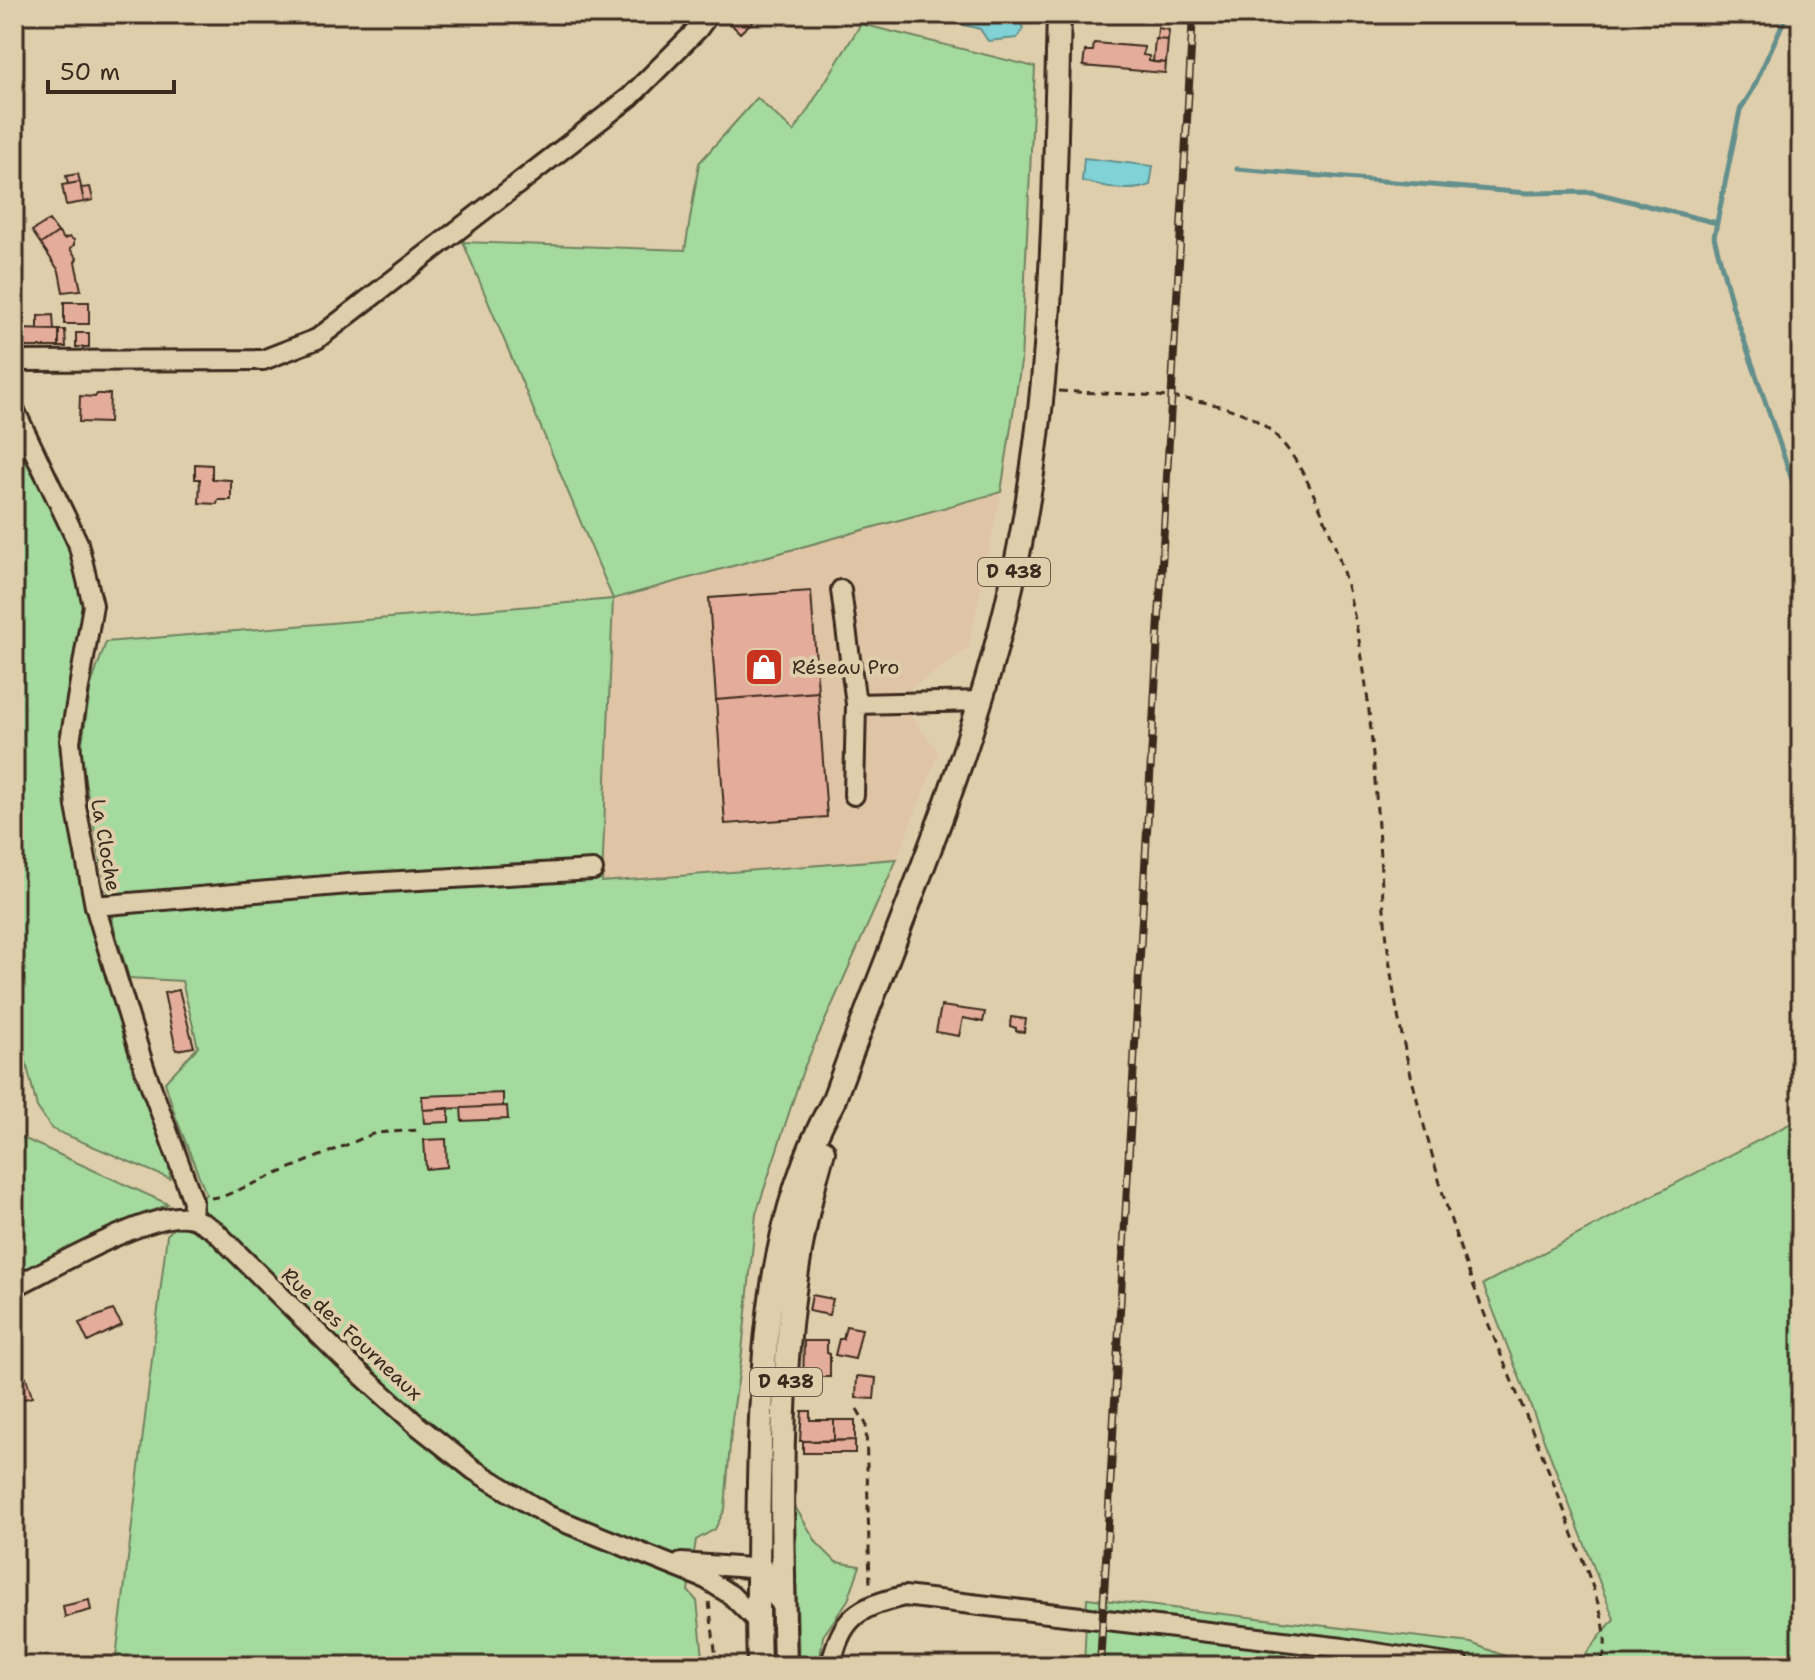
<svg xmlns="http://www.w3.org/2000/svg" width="1815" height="1680" font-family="'Shantell Sans',sans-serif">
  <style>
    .built { fill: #e0c4a6 }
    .green { fill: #a4da9d; stroke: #70825e; stroke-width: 2 }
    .water { fill: #80d2d6; stroke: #648f8c; stroke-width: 2 }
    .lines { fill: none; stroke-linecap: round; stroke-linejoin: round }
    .stream { stroke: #648f8c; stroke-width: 5 }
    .building { fill: #e4ac9b; stroke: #3b2a1e; stroke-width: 2 }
    .minor-casing { stroke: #3b2a1e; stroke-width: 24 }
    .major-casing { stroke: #3b2a1e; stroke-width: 28 }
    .path { stroke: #3b2a1e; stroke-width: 3; stroke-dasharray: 8 6; stroke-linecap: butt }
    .minor { stroke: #dfceab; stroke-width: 18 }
    .major { stroke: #dfceab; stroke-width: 22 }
    .rail-casing { stroke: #3b2a1e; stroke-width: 8 }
    .rail { stroke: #dfceab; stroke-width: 5; stroke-dasharray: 15; stroke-linecap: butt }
    .labels { text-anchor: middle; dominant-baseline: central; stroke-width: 8; stroke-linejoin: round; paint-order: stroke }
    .shield { fill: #dfceab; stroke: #6c5b48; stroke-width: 2 }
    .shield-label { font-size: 18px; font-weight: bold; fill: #3b2a1e }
    .poi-label { font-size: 20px; fill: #3b2a1e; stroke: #dfceab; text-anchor: start }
    .street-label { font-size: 20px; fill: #3b2a1e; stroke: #dfceab }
  </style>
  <rect width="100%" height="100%" fill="#dfceab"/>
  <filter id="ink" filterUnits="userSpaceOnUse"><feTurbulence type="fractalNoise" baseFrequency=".0125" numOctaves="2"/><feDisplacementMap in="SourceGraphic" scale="16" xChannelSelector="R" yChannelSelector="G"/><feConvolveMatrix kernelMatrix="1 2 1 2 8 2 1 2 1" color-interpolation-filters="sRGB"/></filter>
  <g filter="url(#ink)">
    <path class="built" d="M1001 492 968 649 911 688V717L939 752 897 859 602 882 613 599Z"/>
    <path class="green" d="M861 24 1035 67 1021 362 1001 492 613 599 602 882 897 859 803 1070 756 1214 741 1361 732 1419 725 1509 715 1529 696 1540 688 1591 697 1601 704 1666H115L167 1235 206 1194 175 1115 165 1082 198 1047 182 981 129 978 114 927 80 756 91 685 106 642 613 599 463 242 685 250 699 163 757 98 794 132Z
      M14 442 52 508 82 583 87 612 66 774 77 865 101 954 169 1160 170 1179 52 1129 37 1107 14 1013Z
      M1801 1118V1666H1576L1614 1619 1483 1284Z
      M14 1134 168 1204 14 1278Z
      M794 1505 817 1543 836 1562 860 1566 848 1600 823 1636 819 1666H799Z
      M1087 1598 1471 1643 1531 1666H1084Z"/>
    <path class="water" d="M946 14H1006L1020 19 1023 29 1017 38 988 41 980 29 964 25Z
      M1084 158 1153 166 1150 185C1128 194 1104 186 1082 181Z"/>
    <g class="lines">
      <path class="stream" d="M1787 14 1752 91 1740 110 1714 237 1733 308 1801 506
        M1237 169 1527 193 1592 192 1717 223"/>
    </g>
    <path class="building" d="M734 14H761L740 33 727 20Z
      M1158 28 1169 30 1168 40 1157 39Z
      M1155 39 1168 40 1166 63 1153 62Z
      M1094 43 1144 47 1143 55 1149 56V61L1166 63 1165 73 1083 66 1085 51H1093Z
      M78 174 80 182 68 184 66 176Z
      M80 182 84 202 66 205 62 185Z
      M90 187 93 200 84 202 81 188Z
      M49 220 58 232 41 244 32 231Z
      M58 232 64 239 69 237 74 240V245L70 249 77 258 75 262 81 290 63 292 59 271 41 244Z
      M64 302H89V324H64Z
      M53 315 54 330H38V316Z
      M14 329 59 330V347H14Z
      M59 330H65L66 347H59Z
      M76 333H89V347H76Z
      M97 394H110L109 423 79 422 80 396 95 397Z
      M195 464 212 465V479L231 480V500H218L217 504 199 503 200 479H195Z
      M811 591 818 692 716 700 709 598Z
      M818 692 827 817 725 824 716 700Z
      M179 990 194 1047 176 1050 164 993Z
      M941 1006 985 1012 983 1022 963 1018 959 1036 936 1032Z
      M1011 1017 1026 1019 1024 1032 1016 1031V1028L1010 1026Z
      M503 1093V1106L423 1110 422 1096Z
      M507 1106 508 1119 462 1121 461 1108Z
      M449 1108V1122L424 1123 423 1110Z
      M446 1139 447 1167 426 1169 424 1140Z
      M812 1295 833 1299 829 1315 809 1311Z
      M113 1310 122 1325 88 1342 79 1323Z
      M846 1326 862 1329 855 1359 835 1355 839 1339H843Z
      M804 1341H827V1353L830 1354V1377H817V1391H803Z
      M857 1376 876 1378 874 1399 856 1398Z
      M26 1377 32 1397 14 1402V1380Z
      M802 1411H810V1420H834V1441H800Z
      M834 1420H855V1440L834 1441Z
      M855 1440V1453H803V1441Z
      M89 1600 91 1610 65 1617 63 1606Z"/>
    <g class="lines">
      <defs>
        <path id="minor" d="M14 361 263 360 317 339 630 97 698 29 709 14
          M14 409 78 543 93 605 70 741 76 806 95 906 144 1067 193 1201 192 1218
          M841 590 856 704 854 795
          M856 704 981 701
          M95 906 349 884 593 870
          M14 1287C49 1270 156 1207 192 1218 199 1220 207 1226 214 1230L343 1358 417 1425 474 1470 549 1516 706 1579 731 1595 758 1622
          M681 1563 764 1569 775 1579 777 1599
          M831 1666C840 1617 859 1607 904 1596L1343 1648 1461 1666"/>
        <path id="major" d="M759 1666C757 1605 758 1544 759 1482 762 1354 768 1216 833 1102 895 931 971 765 1011 587 1054 398 1054 206 1059 14
          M785 1666C781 1494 774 1317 823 1151"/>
      </defs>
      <use href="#minor" class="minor-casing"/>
      <use href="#major" class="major-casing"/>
      <path class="path" d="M1059 391C1117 395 1221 391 1266 427 1288 444 1302 470 1314 495 1387 648 1368 823 1393 987 1404 1057 1424 1126 1443 1194 1475 1306 1528 1412 1568 1521 1580 1554 1595 1588 1603 1622 1606 1637 1607 1653 1599 1666
        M211 1198 224 1196 375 1133 419 1130
        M857 1409 866 1424 870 1587
        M709 1602 717 1666"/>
      <use href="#minor" class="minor"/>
      <use href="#major" class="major"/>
      <defs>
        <path id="rail" d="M1100 1666 1193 14"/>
      </defs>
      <use href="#rail" class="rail-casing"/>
      <use href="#rail" class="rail"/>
    </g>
  </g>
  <defs>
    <symbol id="shop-square" viewBox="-11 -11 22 22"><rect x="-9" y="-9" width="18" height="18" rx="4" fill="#c8321e" stroke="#dfceab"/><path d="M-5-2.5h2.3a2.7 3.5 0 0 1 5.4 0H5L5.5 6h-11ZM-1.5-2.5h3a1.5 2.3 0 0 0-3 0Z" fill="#fff"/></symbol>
  </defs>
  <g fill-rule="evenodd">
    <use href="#shop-square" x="742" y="645" width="44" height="44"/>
  </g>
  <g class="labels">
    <g class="shield">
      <rect x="978" y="558" width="72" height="28" rx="6"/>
      <rect x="750" y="1368" width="72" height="28" rx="6"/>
    </g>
    <g class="shield-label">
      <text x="1014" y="572">D 438</text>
      <text x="786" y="1382">D 438</text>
    </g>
    <g class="poi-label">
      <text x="792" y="667">Réseau Pro</text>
    </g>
    <g class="street-label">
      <text transform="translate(106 845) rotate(80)">La Cloche</text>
      <text transform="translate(352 1334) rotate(43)">Rue des Fourneaux</text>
    </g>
  </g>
  <rect width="1815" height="1680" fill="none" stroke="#dfceab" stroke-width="48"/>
  <rect x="24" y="24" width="1767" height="1632" fill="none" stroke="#3b2a1e" stroke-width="3" filter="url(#ink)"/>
  <path d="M48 80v12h126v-12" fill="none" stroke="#3b2a1e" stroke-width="4"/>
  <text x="60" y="80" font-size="24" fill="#3b2a1e" stroke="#dfceab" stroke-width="6" paint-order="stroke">50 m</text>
</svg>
